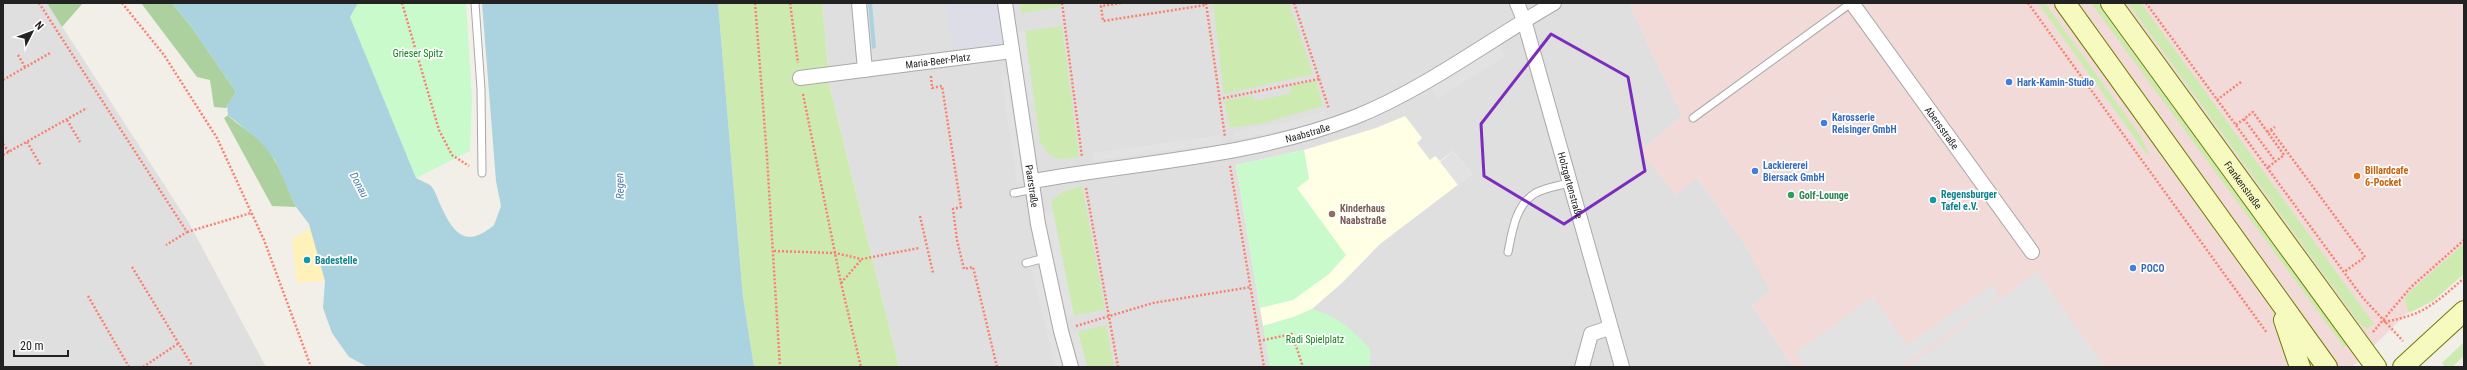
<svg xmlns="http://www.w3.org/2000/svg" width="2467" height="370" font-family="'Roboto Condensed',sans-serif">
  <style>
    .residential { fill: #e0dfdf }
    .commercial { fill: #f2dad9 }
    .education { fill: #ffffe5 }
    .grass { fill: #cdebb0 }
    .forest { fill: #add19e }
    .sand { fill: #fff1ba }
    .park { fill: #c8facc }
    .parking { fill: #e2e2e2 }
    .plaza { fill: #dddde8 }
    .water { fill: #aad3df }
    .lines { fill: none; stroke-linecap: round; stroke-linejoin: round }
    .lane-casing { stroke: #a9a9a9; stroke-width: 9 }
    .street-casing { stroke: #a9a9a9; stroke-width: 16 }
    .secondary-casing { stroke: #707d05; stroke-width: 22 }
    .path { stroke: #fa8072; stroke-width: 2.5; stroke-dasharray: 2 2; stroke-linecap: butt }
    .lane { stroke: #fff; stroke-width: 7 }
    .street { stroke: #fff; stroke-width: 14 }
    .secondary { stroke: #f7fabf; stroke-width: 20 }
    .marked { fill: none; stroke: #7b2cbf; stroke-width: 3; stroke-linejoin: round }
    .shop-dot { fill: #3f7fe0; stroke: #fff; stroke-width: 1.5 }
    .food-dot { fill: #e8710a; stroke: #fff; stroke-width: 1.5 }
    .leisure-dot { fill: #2e9e5b; stroke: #fff; stroke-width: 1.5 }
    .culture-dot { fill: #0f9aa8; stroke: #fff; stroke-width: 1.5 }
    .education-dot { fill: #8d6e63; stroke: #fff; stroke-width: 1.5 }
    .labels { text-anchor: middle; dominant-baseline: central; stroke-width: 3.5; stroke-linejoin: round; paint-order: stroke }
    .park-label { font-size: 10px; fill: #0c8416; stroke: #fff }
    .street-label { font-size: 10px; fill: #222; stroke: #fff }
    .shop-label { font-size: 10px; font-weight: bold; fill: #366cbe; stroke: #fff; text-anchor: start }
    .food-label { font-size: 10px; font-weight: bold; fill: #c56008; stroke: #fff; text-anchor: start }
    .culture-label { font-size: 10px; font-weight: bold; fill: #0d838f; stroke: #fff; text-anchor: start }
    .leisure-label { font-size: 10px; font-weight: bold; fill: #27864d; stroke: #fff; text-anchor: start }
    .education-label { font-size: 10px; font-weight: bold; fill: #785e54; stroke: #fff; text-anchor: start }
    .water-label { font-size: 11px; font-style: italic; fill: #4a7aab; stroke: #fff }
  </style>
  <rect width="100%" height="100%" fill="#f2efe9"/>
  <path class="residential" d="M3 3H47L189 223 266 367H3Z
    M822 3H1629L1682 116 1640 152 1697 178 1744 243 1771 291 1752 305 1793 367H899L830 87Z"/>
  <path class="commercial" d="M1629 3H2464V258L2352 367H1793L1752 305 1770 291 1744 243 1697 178 1676 195 1640 152 1682 116Z"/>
  <path class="education" d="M1405 116 1422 138 1417 143 1430 160 1435 156 1440 161 1453 151 1472 174 1380 244 1343 282 1312 309 1294 317 1263 326 1236 165 1304 150 1376 128Z"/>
  <path class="grass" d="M718 3H822L830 87 899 367H754L743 297Z
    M1020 3H1060V7L1021 13Z
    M1213 3H1289L1313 74 1224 94Z
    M2038 3H2045L2140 135 2149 153 2147 155Z
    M2091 3H2102L2349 343 2344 347Z
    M2128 3H2141L2374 324 2367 329 2360 324Z
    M1062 26 1079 157C1057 160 1052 162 1040 141L1025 31Z
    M1316 81 1323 106 1264 123 1230 128 1224 101 1252 95 1255 101 1291 93 1290 86Z
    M1082 186 1105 309 1074 316 1051 201 1063 192Z
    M2464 244V274L2433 301 2409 313 2405 301 2407 294Z
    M1106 325 1114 367H1087L1078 332Z
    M2464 342V356L2452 367H2445L2442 363Z"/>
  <path class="forest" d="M47 3H83L62 27Z
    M141 3H172L193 29 236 92 226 108 214 107 210 80 197 77Z
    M228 115C238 126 251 131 261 142 278 159 286 185 296 207L272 206 224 118Z"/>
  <path class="sand" d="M312 228 325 281 297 283 292 239Z"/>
  <path class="park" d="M358 3H466L472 98 470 151 416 178 350 17Z
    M1304 150 1309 179 1297 188 1346 255 1329 274 1293 300 1260 308 1236 165Z
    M1312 309C1337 316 1353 330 1370 349V367H1270L1263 326 1294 317Z"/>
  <path class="parking" d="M1025 31 1033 104H1027L1016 32Z
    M1499 45 1505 56 1438 99 1430 87Z
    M1007 75 1023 181 1017 182 1001 76Z
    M1324 111 1327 118 1298 128 1235 139 1233 132 1295 120Z
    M1220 135 1221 143 1093 161 1092 153Z
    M1453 151 1472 174 1458 185 1440 162Z
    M1053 212 1074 316 1067 318 1044 214Z
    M1040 268 1064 367H1055L1032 270Z
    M2037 272 2105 367H1907Z
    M1992 285 2000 297 1901 367H1805L1795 353 1873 297 1907 345Z
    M1078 332 1087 367H1079L1070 333Z"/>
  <path class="plaza" d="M946 3H1005L1012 51 953 59Z"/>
  <path class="water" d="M172 3H358L350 17 416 178C420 181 429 183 432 187 435 191 437 197 439 202 452 230 463 251 494 225L501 206 496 181 482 3H718L743 297 754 367H368L349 357 332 333 323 308 325 281 309 224 296 207 275 160 260 141 228 115 227 105 236 92 193 29Z
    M868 3H872L876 48 872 49Z"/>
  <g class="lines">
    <defs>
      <path id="lane" d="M475 3 481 89 482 173
        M1693 118 1851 3
        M1014 193 1034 189
        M1508 252C1512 233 1515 206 1534 194 1543 188 1558 186 1569 183
        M1026 263 1045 258"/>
      <g id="street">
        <path d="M859 3 865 70"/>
        <path id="s1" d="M1005 3 1038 224 1061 331 1071 367"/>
        <path id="s2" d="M1517 3 1524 20 1622 367"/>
        <path id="s3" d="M1852 3 2032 252"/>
        <path id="s4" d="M800 78 1012 51"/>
        <path id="s5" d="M1033 181C1140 162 1252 157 1355 117 1425 89 1488 41 1554 3"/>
        <path d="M1582 367 1591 334 1609 328"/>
      </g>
      <g id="secondary">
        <path d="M2065 3 2327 367"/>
        <path id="s6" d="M2111 3 2376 367"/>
        <path d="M2284 320 2300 367"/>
        <path d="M2403 367 2464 311"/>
      </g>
    </defs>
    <use href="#lane" class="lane-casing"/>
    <use href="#street" class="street-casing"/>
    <use href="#secondary" class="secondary-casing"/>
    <path class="path" d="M39 3 187 232 166 245
      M122 3 164 55 217 138 264 240 311 367
      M402 3 439 130 452 155 469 166
      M755 3 767 157 780 367
      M790 3 798 63
      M1062 3 1082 157
      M1121 3 1101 6 1103 21 1206 5
      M1206 3 1225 137
      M1294 3 1329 109
      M2028 3 2267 333
      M2146 3 2363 298 2403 341
      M18 55 25 67
      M931 76 932 88 942 86 961 207 953 209 957 240 964 269 973 267 997 367
      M3 80 50 53
      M803 94 841 283 861 367
      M1219 99 1319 79
      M2217 100 2241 82
      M2244 119 2276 162
      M67 120 80 142
      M2236 125 2253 112 2284 155 2267 168
      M2271 130 2365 257 2344 272
      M2267 132 2275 127
      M27 142 41 166
      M3 144 9 152
      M3 155 87 108
      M1230 166 1264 367
      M1086 188 1118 367
      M920 216 933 273
      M187 232 251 213
      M774 251 835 253 862 259 919 248
      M132 267 193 367
      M841 283 862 259
      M88 296 129 367
      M2384 322C2423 315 2435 304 2464 278
      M1076 326 1153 303 1251 287
      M2373 332 2411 287 2464 240
      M1259 341 1292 334 1303 367
      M143 367 179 343"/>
    <use href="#lane" class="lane"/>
    <use href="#street" class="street"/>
    <use href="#secondary" class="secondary"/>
  </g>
  <path class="marked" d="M1551 34 1628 77 1645 171 1564 224 1484 176 1481 124Z"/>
  <g class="shop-dot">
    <circle cx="2009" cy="82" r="4"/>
    <circle cx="1824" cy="123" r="4"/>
    <circle cx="1755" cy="171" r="4"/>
    <circle cx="2133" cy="268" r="4"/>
  </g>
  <circle class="food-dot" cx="2357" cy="176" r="4"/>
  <circle class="leisure-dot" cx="1791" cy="195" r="4"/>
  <g class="culture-dot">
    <circle cx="1933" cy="200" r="4"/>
    <circle cx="307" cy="260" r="4"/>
  </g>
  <circle class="education-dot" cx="1332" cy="214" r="4"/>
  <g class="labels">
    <g class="park-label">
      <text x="418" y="53">Grieser Spitz</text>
      <text x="1315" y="339">Radi Spielplatz</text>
    </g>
    <g class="street-label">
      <text stroke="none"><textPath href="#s4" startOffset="139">Maria-Beer-Platz</textPath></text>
      <text stroke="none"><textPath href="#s3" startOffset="154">Abensstraße</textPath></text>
      <text stroke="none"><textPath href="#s5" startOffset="279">Naabstraße</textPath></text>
      <text stroke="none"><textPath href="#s2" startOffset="190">Holzgartenstraße</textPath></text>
      <text stroke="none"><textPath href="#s6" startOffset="225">Frankenstraße</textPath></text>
      <text stroke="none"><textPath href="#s1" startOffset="185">Paarstraße</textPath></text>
    </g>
    <g class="shop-label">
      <text x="2017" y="82">Hark-Kamin-Studio</text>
      <text x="1832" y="117">Karosserie<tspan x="1832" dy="12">Reisinger GmbH</tspan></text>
      <text x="1763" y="165">Lackiererei<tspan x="1763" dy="12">Biersack GmbH</tspan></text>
      <text x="2141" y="268">POCO</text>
    </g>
    <g class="food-label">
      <text x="2365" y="170">Billardcafe<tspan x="2365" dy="12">6-Pocket</tspan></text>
    </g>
    <g class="culture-label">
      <text x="1941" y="194">Regensburger<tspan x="1941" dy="12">Tafel e.V.</tspan></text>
      <text x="315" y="260">Badestelle</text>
    </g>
    <g class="leisure-label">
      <text x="1799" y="195">Golf-Lounge</text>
    </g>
    <g class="education-label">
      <text x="1340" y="208">Kinderhaus<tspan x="1340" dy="12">Naabstraße</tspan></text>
    </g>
    <g class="water-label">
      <text transform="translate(359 185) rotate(62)">Donau</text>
      <text transform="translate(620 186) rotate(-91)">Regen</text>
    </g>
  </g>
  <rect width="2467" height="370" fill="none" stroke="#222222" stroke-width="8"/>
  <g transform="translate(32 32) rotate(48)" stroke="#ffffff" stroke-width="3" paint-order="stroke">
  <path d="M0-3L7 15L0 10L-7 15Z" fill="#222222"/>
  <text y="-6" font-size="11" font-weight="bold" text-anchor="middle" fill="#222222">N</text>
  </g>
  <path d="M14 350v6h54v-6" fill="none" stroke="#222222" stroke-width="2"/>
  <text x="20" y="350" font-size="12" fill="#222222" stroke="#ffffff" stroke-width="3" paint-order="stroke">20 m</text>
</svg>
